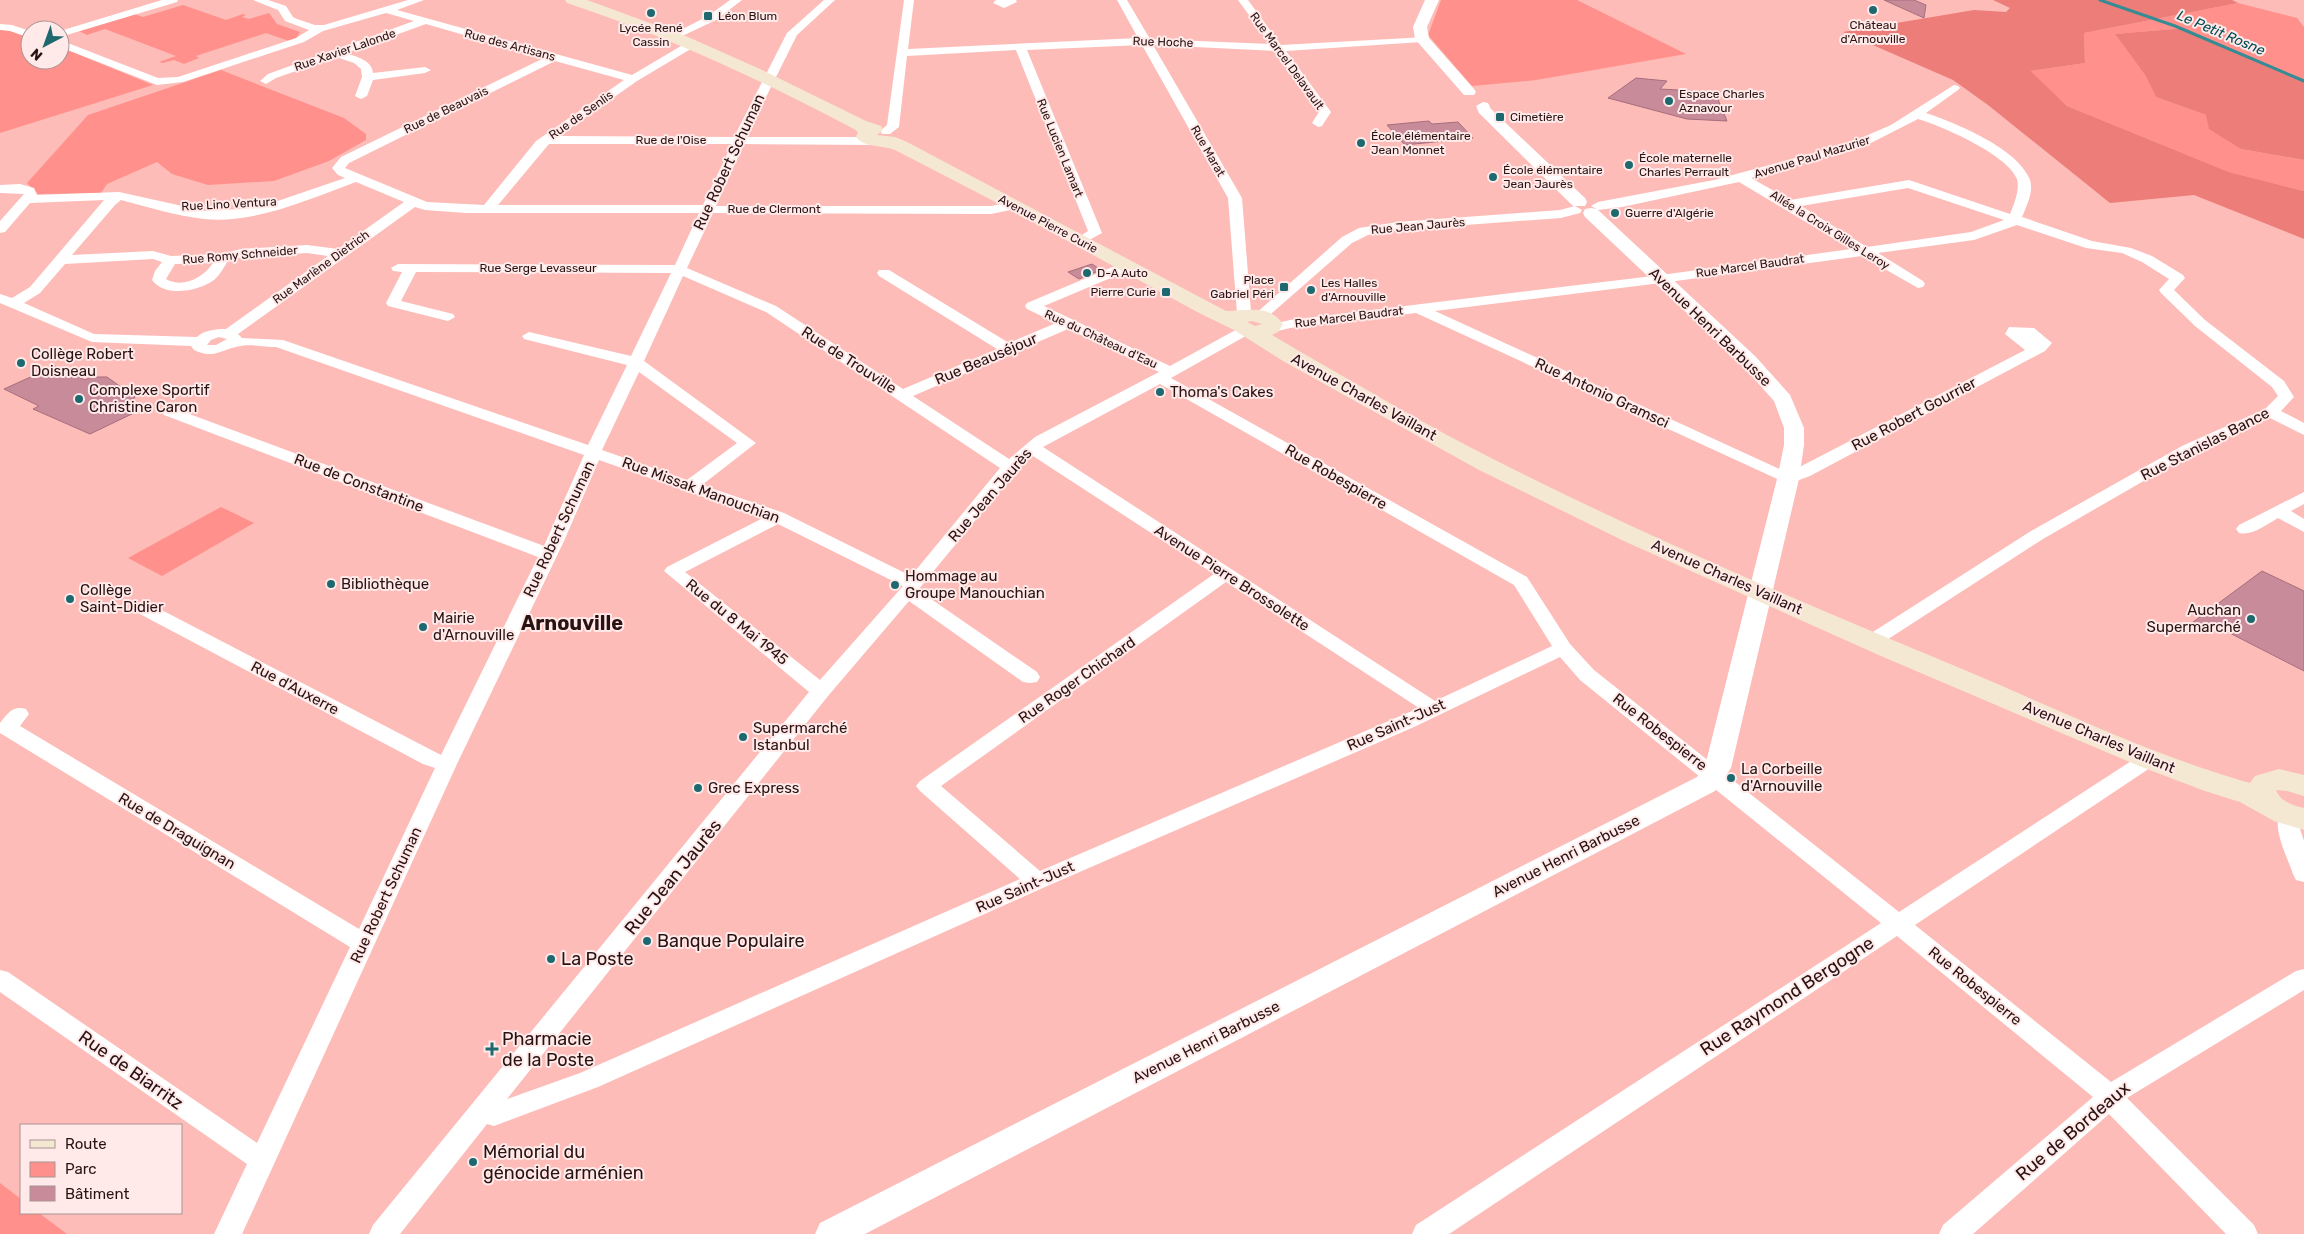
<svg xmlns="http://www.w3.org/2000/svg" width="2304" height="1234" font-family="Rubik,sans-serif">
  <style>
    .green { fill: #ff908b }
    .forest { fill: #ec7d79 }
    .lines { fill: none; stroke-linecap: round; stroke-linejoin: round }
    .stream { stroke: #368c94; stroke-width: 3 }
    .building { fill: #c78b9a; stroke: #a86e7d }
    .minor { fill: #fff; fill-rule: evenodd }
    .tertiary { fill: #fff; fill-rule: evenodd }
    .secondary { fill: #f4e8d2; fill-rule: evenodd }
    .poi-dot { fill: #1d696f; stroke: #ffeae9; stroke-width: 2 }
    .labels { text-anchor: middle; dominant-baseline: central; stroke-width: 4; stroke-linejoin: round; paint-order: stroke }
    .far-poi-label { font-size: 12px; fill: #291211; stroke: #ffeae9; text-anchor: start }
    .far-street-label { font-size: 12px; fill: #291211; stroke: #ffeae9 }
    .far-water-label { font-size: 14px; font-style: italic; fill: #004e54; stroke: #ffeae9 }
    .street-label { font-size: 15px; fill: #291211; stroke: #ffeae9 }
    .poi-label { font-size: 15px; fill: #291211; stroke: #ffeae9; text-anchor: start }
    .near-street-label { font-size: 18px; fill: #291211; stroke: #ffeae9 }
    .near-poi-label { font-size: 18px; fill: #291211; stroke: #ffeae9; text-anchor: start }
    .district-label { font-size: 20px; font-weight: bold; fill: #291211; stroke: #ffeae9 }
  </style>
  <rect width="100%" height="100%" fill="#fdbcb8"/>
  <path class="green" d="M1441 0H1577L1686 54 1536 80 1472 86 1428 35Z
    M2238 3 2297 18 2304 27V81L2185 28 2115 34 2145 75 2156 97 2206 115 2241 149 2304 160V191L2229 172 2067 106 2031 71 2085 63 2084 33Z
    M183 5 226 20 243 14 246 15 242 17 249 19 269 13 277 24 300 32 296 39 289 41 266 33 196 56 199 58 184 64 174 60 163 63 159 62 176 56 105 29 87 35 79 31 134 14 143 17Z
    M0 29H6L30 38V60H60V47L153 85 0 133Z
    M221 70 344 118 366 134V140L329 161 274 181 208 185 172 174 157 162 107 184 101 193 38 194 27 183 88 115Z
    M221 507 254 523 162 576 128 558Z
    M0 1183 21 1199V1213H39L67 1234H0Z"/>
  <path class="forest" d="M1993 0H2232L2238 3 2084 33 2085 63 2031 71 2067 106 2229 172 2304 191V239L2194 195 2110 203 1988 105 1953 80 1843 32 1974 10 2006 12 2010 8Z
    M2185 28 2304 81V160L2241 149 2209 129 2206 115 2156 97 2145 75 2115 34Z"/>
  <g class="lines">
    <path class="stream" d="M2100 0 2175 26 2304 81"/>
  </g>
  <path class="building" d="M1884 0H1914L1926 5 1924 18Z
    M1636 78 1667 81 1660 89 1715 92 1727 121 1687 119 1608 98Z
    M1429 121 1432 124 1458 122 1473 138 1405 145 1387 125Z
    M1092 264 1101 270 1079 279 1068 272Z
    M55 366 85 380 91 377H107L135 397 128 406 138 411 90 434 33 409 39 406 4 389Z
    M2262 571 2304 591V671L2216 626 2206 634 2189 625Z"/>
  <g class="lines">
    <path class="minor" d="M162 0H178L177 2 60 37V31Z
      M253 0H268L286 6 293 17 297 19 315 25H324L408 0H424L397 10 632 75 681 46 699 43V47L689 50 637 81 559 136 734 137 787 33 824 0H835L797 35 746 137H875L881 141 875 145 744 144 716 206H991L1015 201 1022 205 1020 208 991 214 713 213 687 268 776 306 903 389 997 349 879 276 877 273 879 270H889L1009 343 1056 323 1027 309 1025 306 1027 303 1122 263H1132L1134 266 1132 269 1044 306 1170 366 1241 327H1251L1253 330 1251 333 1171 378 1527 577 1570 644 1594 670 1899 912 2142 754 2149 752 2156 754 2159 759 2156 764 1915 925 2111 1082 2296 971 2304 969V990L2127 1098 2254 1225 2258 1234H2226L2109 1114 1973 1234H1939L1943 1225 2093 1097 1897 936 1449 1234H1412L1416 1225 1881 923 1580 680 1560 657 1414 727 1045 887 598 1087 494 1126 487 1124 400 1234H369L373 1225 809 692 664 571 667 567 763 518 599 460 564 541 457 764 242 1234H214L247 1164 0 992V970L8 972 257 1143 350 947 0 733V723C8 713 13 705 26 709L29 714 20 726 359 929 435 768 423 764 138 613 136 609 138 605 145 603 152 605 441 755 538 557 164 415 162 412 164 409H176L544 546 584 455 276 347C265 347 247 343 236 347 218 351 214 359 194 350L191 346 92 342 0 303V294L12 298 30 287 104 200 30 203 5 232 0 233V221L24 194 0 193V185L20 184 34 188 37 195 119 192 205 211 241 209 266 205 345 178 338 175 332 168 341 157 544 58 426 24 346 53C357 57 372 60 373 73L425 67 431 70 425 73 373 80 367 96 361 99 355 96 362 77 361 69 354 63 336 57 276 78 266 84 260 81 268 74 414 21 386 13 323 31 304 42 183 82 157 85 60 47V40L158 78 178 77 296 38 309 30 285 21 278 10ZM555 61 624 80 536 141 484 205 427 202 345 168 349 163ZM549 144H732L703 205H498ZM356 182 404 202 338 249 307 245 241 249 222 254 171 256 153 251 72 255 115 205 121 200C148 207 176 216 204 219 256 224 309 199 356 182ZM415 207 425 210 466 213H699L675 265 398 264 391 268 393 271 402 272 386 303 388 306 448 321 455 317 453 314 401 301 416 272 671 273 631 356 529 332 522 336 524 339 627 365 588 445 283 340 242 338 238 334ZM307 253 328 256 226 329C216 329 204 330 197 337L94 334 24 303 40 293 65 264 153 259 162 262 155 271 152 280C165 298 199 291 214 280 220 275 224 267 228 261L242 257ZM213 263C204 277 183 289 166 279L175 264ZM683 276 766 312 1000 468 911 576 784 513 702 485 756 443 644 361ZM1068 329 1159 372 1035 437 1009 459 913 396ZM219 337 227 339 216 345H207L211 340ZM639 372 737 443 687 480 602 450ZM1160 384 1514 585 1552 646 1435 701 1043 447ZM1033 456 1214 574 920 781 916 786 920 791 1020 879 580 1073 507 1099 828 696 909 601 1023 682 1030 683 1037 682 1040 677 1037 672 918 590 1016 471ZM778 524 903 586 820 680 685 572ZM1226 582 1419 708 1040 871 941 786Z
      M730 0H742L716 20 678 38 674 39 669 36 708 16Z
      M904 0H914L908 49 1138 38 1117 0H1127L1150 39 1270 44 1238 0H1248L1281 45 1426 37 1427 39 1422 42 1286 51 1331 112 1322 126 1318 127 1312 123 1319 112 1275 51 1153 45 1242 198 1251 312 1254 315 1342 237 1359 228 1398 222 1560 210 1575 206 1582 210 1580 213 1561 218 1398 230 1368 235 1352 243 1265 319 1260 320 1254 317 1247 320 1242 319 1237 313 1228 198 1142 45 1027 50 1102 233 1080 245 1073 241 1088 231 1016 50 907 56 899 127 890 134H882L880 131 887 125Z
      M996 0H1016L1017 2 1004 8 993 3Z
      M0 24 12 25 30 31V38L10 31 0 30Z
      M1954 85 1958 86 1960 88 1958 90 1926 113C1956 123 2019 149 2030 180 2034 192 2026 207 2022 217L2092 241 2131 248 2152 256 2183 275 2185 278 2174 290 2205 320 2284 381 2294 397 2281 411 2304 423V435L2270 418 2194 452 2043 539 1879 645 1872 647 1865 645 1862 641 1865 637 2031 531 2182 446 2265 409 2278 396 2272 387 2195 326 2161 293 2159 290 2169 279 2142 262 2122 253 2086 248 2017 225 1974 240 1878 253 1923 281 1925 284 1923 287 1918 288 1862 256 1661 283 1435 311 1788 473 2025 350 2005 334 2009 327 2034 328 2052 343 2045 351 1810 476 1788 484 1416 313 1290 328 1270 333 1263 329 1265 326 1290 320 1661 275 1851 249 1739 182 1622 207 1598 210 1591 206 1598 202 1714 180 1847 144 1891 125ZM1918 119C1942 126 2008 155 2017 179 2020 190 2014 204 2010 214L1909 180 1790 200 1751 178 1867 145ZM1908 188 2004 220 1971 232 1867 247 1801 206Z
      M2304 492V504L2291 511 2304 519V532L2278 518C2266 525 2252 536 2239 533L2236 529 2239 525Z
      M2289 808 2297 811 2300 816V829L2304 841V882L2296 880 2293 874C2287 856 2271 828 2281 811Z"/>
    <path class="tertiary" d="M1425 0H1439L1427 27 1429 38 1474 89 1476 92 1474 95H1464L1415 39 1413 27Z
      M1483 102 1488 103 1491 109 1585 198 1587 202 1585 206H1573L1479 113 1476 106Z
      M1591 208 1597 209 1756 357 1790 395 1804 428V445L1799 479 1731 768 1715 791 865 1234H815L820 1223 1697 777 1705 766 1777 479 1784 445V428L1774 401 1742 365 1585 217 1583 213 1585 209Z"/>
    <path class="secondary" d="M565 0H587L688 37 760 69 866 121 881 126 883 130 877 135 895 137 907 142 1226 311C1248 311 1269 304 1283 324L1278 332 1272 335 1299 351C1364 388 1429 427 1497 461 1649 538 1808 605 1967 671 2059 710 2154 756 2250 783L2255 776 2279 769 2304 775V796L2287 791 2276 790C2280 801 2293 806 2304 808V830L2274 821 2240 802 2205 791 2139 766 1881 656 1626 542 1479 470 1283 361 1234 330 1199 313 1009 209 895 150C883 145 864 148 856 137L858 132 854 129C761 80 667 36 567 3ZM1252 321 1262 324 1255 326 1247 322Z"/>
  </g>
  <g class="poi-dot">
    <circle cx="1873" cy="10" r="5"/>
    <circle cx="651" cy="13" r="5"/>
    <rect x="703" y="11" width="10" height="10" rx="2.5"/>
    <circle cx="1669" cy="101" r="5"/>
    <rect x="1495" y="112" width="10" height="10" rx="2.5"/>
    <circle cx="1361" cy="143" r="5"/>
    <circle cx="1629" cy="165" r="5"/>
    <circle cx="1493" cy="177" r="5"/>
    <circle cx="1615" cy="213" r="5"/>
    <circle cx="1087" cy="273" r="5"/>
    <rect x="1279" y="282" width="10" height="10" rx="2.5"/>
    <circle cx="1311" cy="290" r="5"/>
    <rect x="1161" y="287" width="10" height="10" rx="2.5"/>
    <circle cx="21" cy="363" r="5"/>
    <circle cx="1160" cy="392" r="5"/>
    <circle cx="79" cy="399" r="5"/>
    <circle cx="331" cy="584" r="5"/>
    <circle cx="895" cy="585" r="5"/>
    <circle cx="70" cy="599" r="5"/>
    <circle cx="2251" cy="619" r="5"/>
    <circle cx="423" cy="627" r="5"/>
    <circle cx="743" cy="737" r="5"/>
    <circle cx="1731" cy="778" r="5"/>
    <circle cx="698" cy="788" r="5"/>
    <circle cx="647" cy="941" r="5"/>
    <circle cx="551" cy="959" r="5"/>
    <path d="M489.5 1041.5h5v5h5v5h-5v5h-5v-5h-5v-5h5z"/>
    <circle cx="473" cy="1162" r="5"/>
  </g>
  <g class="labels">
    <g class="far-poi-label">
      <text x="718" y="16">Léon Blum</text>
      <text x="1873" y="25" text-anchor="middle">Château<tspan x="1873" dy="14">d'Arnouville</tspan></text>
      <text x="651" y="28" text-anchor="middle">Lycée René<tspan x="651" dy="14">Cassin</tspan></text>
      <text x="1679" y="94">Espace Charles<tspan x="1679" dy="14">Aznavour</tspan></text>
      <text x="1510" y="117">Cimetière</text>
      <text x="1371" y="136">École élémentaire<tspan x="1371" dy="14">Jean Monnet</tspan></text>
      <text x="1639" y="158">École maternelle<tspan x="1639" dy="14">Charles Perrault</tspan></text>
      <text x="1503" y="170">École élémentaire<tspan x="1503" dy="14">Jean Jaurès</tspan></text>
      <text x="1625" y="213">Guerre d'Algérie</text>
      <text x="1097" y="273">D-A Auto</text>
      <text x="1274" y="280" text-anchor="end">Place<tspan x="1274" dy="14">Gabriel Péri</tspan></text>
      <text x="1321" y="283">Les Halles<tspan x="1321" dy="14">d'Arnouville</tspan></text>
      <text x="1156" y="292" text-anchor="end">Pierre Curie</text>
    </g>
    <g class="far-street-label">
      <text transform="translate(1163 42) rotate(2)">Rue Hoche</text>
      <text transform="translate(510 45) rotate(15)">Rue des Artisans</text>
      <text transform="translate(345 50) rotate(-19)">Rue Xavier Lalonde</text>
      <text transform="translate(1287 61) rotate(54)">Rue Marcel Delavault</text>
      <text transform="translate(446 110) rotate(-26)">Rue de Beauvais</text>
      <text transform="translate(581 115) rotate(-35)">Rue de Senlis</text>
      <text x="671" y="140">Rue de l'Oise</text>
      <text transform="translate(1060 148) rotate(68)">Rue Lucien Lamart</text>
      <text transform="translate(1208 151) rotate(60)">Rue Marat</text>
      <text transform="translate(1812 157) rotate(-17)">Avenue Paul Mazurier</text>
      <text transform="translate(229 204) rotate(-3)">Rue Lino Ventura</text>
      <text x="774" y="209">Rue de Clermont</text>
      <text transform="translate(1048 224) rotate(28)">Avenue Pierre Curie</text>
      <text transform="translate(1418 226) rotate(-5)">Rue Jean Jaurès</text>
      <text transform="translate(1830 230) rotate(32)">Allée la Croix Gilles Leroy</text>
      <text transform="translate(240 255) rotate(-5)">Rue Romy Schneider</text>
      <text transform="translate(1750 266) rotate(-8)">Rue Marcel Baudrat</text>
      <text transform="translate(321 267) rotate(-36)">Rue Marlène Dietrich</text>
      <text x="538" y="268">Rue Serge Levasseur</text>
      <text transform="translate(1349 317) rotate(-7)">Rue Marcel Baudrat</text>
      <text transform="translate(1101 339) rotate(25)">Rue du Château d'Eau</text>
    </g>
    <g class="far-water-label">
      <text transform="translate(2221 33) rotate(23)">Le Petit Rosne</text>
    </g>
    <g class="street-label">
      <text transform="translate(729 162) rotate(-65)">Rue Robert Schuman</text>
      <text transform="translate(1710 327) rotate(44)">Avenue Henri Barbusse</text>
      <text transform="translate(986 359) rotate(-23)">Rue Beauséjour</text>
      <text transform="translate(849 360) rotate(33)">Rue de Trouville</text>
      <text transform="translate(1602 393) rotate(25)">Rue Antonio Gramsci</text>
      <text transform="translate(1364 397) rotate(29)">Avenue Charles Vaillant</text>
      <text transform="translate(1914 414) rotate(-28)">Rue Robert Gourrier</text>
      <text transform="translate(2205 444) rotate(-27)">Rue Stanislas Bance</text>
      <text transform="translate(1336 477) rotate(30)">Rue Robespierre</text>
      <text transform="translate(359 483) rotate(21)">Rue de Constantine</text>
      <text transform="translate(701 490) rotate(20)">Rue Missak Manouchian</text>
      <text transform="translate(990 495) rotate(-49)">Rue Jean Jaurès</text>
      <text transform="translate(559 529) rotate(-65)">Rue Robert Schuman</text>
      <text transform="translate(1727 577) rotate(24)">Avenue Charles Vaillant</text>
      <text transform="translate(1232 578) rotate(33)">Avenue Pierre Brossolette</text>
      <text transform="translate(737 622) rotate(39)">Rue du 8 Mai 1945</text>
      <text transform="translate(1077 680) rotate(-35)">Rue Roger Chichard</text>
      <text transform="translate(295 688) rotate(28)">Rue d'Auxerre</text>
      <text transform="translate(1396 725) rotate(-24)">Rue Saint-Just</text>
      <text transform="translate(1660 732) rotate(38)">Rue Robespierre</text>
      <text transform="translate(2099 737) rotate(23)">Avenue Charles Vaillant</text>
      <text transform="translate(177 831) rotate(31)">Rue de Draguignan</text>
      <text transform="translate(1566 856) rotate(-27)">Avenue Henri Barbusse</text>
      <text transform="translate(1025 887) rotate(-24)">Rue Saint-Just</text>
      <text transform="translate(386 895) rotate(-65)">Rue Robert Schuman</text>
      <text transform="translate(1975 986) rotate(39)">Rue Robespierre</text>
      <text transform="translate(1206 1042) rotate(-27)">Avenue Henri Barbusse</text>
    </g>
    <g class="poi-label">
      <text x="31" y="354">Collège Robert<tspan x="31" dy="17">Doisneau</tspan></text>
      <text x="89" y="390">Complexe Sportif<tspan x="89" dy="17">Christine Caron</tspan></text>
      <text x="1170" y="392">Thoma's Cakes</text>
      <text x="905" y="576">Hommage au<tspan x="905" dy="17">Groupe Manouchian</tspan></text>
      <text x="341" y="584">Bibliothèque</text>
      <text x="80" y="590">Collège<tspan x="80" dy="17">Saint-Didier</tspan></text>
      <text x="2241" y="610" text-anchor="end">Auchan<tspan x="2241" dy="17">Supermarché</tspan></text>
      <text x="433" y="618">Mairie<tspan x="433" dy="17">d'Arnouville</tspan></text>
      <text x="753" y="728">Supermarché<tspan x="753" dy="17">Istanbul</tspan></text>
      <text x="1741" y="769">La Corbeille<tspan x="1741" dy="17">d'Arnouville</tspan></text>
      <text x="708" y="788">Grec Express</text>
    </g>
    <g class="near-street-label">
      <text transform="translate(673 877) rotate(-51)">Rue Jean Jaurès</text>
      <text transform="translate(1787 996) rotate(-33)">Rue Raymond Bergogne</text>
      <text transform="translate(131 1070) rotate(35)">Rue de Biarritz</text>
      <text transform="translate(2073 1131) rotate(-40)">Rue de Bordeaux</text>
    </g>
    <g class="near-poi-label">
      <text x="657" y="941">Banque Populaire</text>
      <text x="561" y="959">La Poste</text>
      <text x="502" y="1039">Pharmacie<tspan x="502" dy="21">de la Poste</tspan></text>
      <text x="483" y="1152">Mémorial du<tspan x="483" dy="21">génocide arménien</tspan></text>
    </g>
    <g class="district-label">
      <text x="572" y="623">Arnouville</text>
    </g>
  </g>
  <rect x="20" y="1124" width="162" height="90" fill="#ffeae9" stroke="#a99493"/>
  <rect x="30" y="1140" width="25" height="8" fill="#f4e8d2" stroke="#a99493"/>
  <text x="65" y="1149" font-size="15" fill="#291211">Route</text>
  <rect x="30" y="1162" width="25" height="15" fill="#ff908b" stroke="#a99493"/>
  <text x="65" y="1174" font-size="15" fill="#291211">Parc</text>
  <rect x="30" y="1186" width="25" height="15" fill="#c78b9a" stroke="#a99493"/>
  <text x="65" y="1199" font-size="15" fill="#291211">Bâtiment</text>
  <g transform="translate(45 45) rotate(221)"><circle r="24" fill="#ffeae9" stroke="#a99493"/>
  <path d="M0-4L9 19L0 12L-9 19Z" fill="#1d696f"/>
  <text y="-8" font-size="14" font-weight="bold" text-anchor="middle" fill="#291211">N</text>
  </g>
</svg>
